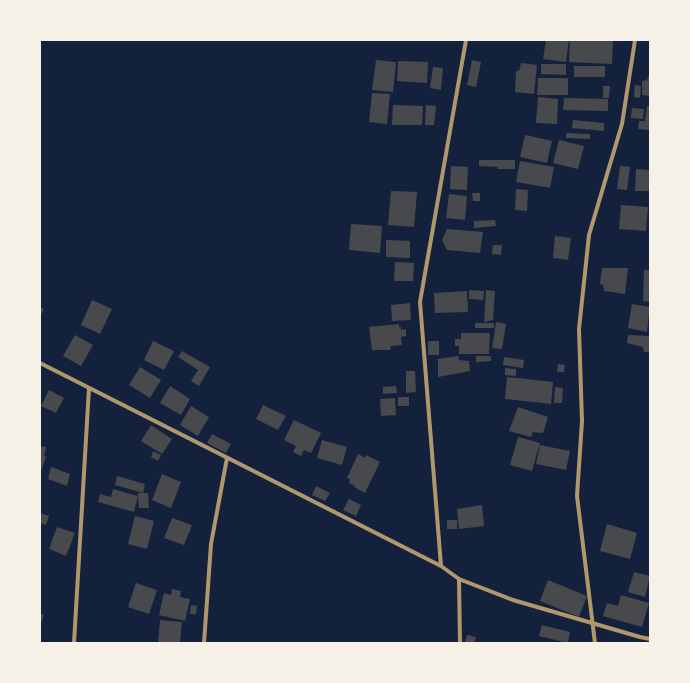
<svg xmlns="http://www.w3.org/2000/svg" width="690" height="683" font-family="'Exo 2',sans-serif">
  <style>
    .building { fill: #48494c }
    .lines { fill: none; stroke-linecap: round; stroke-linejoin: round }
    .minor { stroke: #b1986c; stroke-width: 4 }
  </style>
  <rect width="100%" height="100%" fill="#14213d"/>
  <path class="building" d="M546 40H569L566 62 543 59Z
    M570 40 613 41 612 64 569 62Z
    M376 60 396 62 393 92 372 90Z
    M472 60 481 62 476 87 467 85Z
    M398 61 428 62 427 83 397 81Z
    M521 63 537 65 534 94 515 92 516 71H519Z
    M541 64H566V75L541 74Z
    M574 66H605V77H574Z
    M433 67 443 68 441 90 430 88Z
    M650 72V96L642 95V81L647 80Z
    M538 78H568V95H537Z
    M635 85 641 86 640 98 634 97Z
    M603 86H610L609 98H603Z
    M372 93 390 94 387 124 369 122Z
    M538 97 558 99 557 124 536 123Z
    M564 98 608 99V111L563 110Z
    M393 105 423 106 422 125H392Z
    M426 105 436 106 434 125H425Z
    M647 106H650V130L638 129 639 121H645Z
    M632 108 644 109 643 119 631 118Z
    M573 120 604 123V131L572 128Z
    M566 133 590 134V139L566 138Z
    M525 135 552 141 547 163 520 157Z
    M559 140 584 146 578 169 553 163Z
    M479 160H515V169H497L498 167 479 166Z
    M520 161 554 167 550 188 516 182Z
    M451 166 468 167 467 190 450 189Z
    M620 166 630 167 627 190 617 189Z
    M636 169 650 170V191H635Z
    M516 189 528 190 527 211 515 210Z
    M391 191 417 192 414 227 388 225Z
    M472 193H480V201H473Z
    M449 194 467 196 465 220 446 218Z
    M621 205 648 207 646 231 619 229Z
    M495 220 496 226 474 228V221Z
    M351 224 382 226 380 253 349 250Z
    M447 229 483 232 480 253 447 250 442 240Z
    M555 236 571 238 568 260 553 258Z
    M386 240 410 241V258L386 257Z
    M493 245H502L501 255 492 254Z
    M395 262 414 263 413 281H394Z
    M602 268H628L625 294 604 291 603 285 600 284Z
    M644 270H650V302L643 301Z
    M469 290 484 291 483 300 469 299Z
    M486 290 495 291 493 320 484 322Z
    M467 291 468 312 435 313 434 293Z
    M92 300 112 309 100 334 81 325Z
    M410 303 411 320 392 321 391 305Z
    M632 304 650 307 647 332 628 328Z
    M40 307 44 309 40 316Z
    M496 322 506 324 502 349 492 348Z
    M475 323H494V328H475Z
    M399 324V327H401V330L406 329V336L401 337 402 345 391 346 390 350H372L369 327Z
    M461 333H490L489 354H459V346H455V339H461Z
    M75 335 93 345 81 366 63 356Z
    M628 335 650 336V352H644L643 347 627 343Z
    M153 341 174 351 164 370 144 360Z
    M428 341H439V355H428Z
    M182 351 210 367 199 386 191 381 198 370 178 357Z
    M458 356 459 360 469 361 470 371 438 377V359Z
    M476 356H491V361L476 362Z
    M504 357 524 360 523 368 503 365Z
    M558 364 565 365 564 372H557Z
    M140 367 161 380 150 398 129 385Z
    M505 368 516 369V376L505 375Z
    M406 371H415L416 392 406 393Z
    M507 377 553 382 551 404 505 399Z
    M170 386 190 399 181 415 160 403Z
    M396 386 397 393 383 394V387Z
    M555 387 563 388 562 403H554Z
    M49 390 64 398 56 413 41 406Z
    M398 397H409V406H398Z
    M395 398 396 415 381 416 380 399Z
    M263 405 286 416 278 430 256 419Z
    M191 406 209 417 198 436 180 425Z
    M518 407 548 417 543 433 533 432 531 437 509 431Z
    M294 420 321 433 311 453 304 450 301 456 293 452 296 446 284 440Z
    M151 425 172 439 162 454 141 441Z
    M212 434 231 444 226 453 207 443Z
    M518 437 540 443 532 471 510 465Z
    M322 440 347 447 342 465 317 458Z
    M540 445 570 451 566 470 536 464Z
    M40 446 46 447V448L44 456 46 457 41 471Z
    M153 451 161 455 158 461 151 457Z
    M358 454 365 458 366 455 380 462 365 493 354 487 355 486 349 483 350 479 347 478Z
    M51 467 70 474 67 486 48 479Z
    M162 474 181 482 171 508 152 500Z
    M117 476 145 484 143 493 115 485Z
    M316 486 330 493 325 501 312 495Z
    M113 489 138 496 134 512 98 502 100 494 111 497Z
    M138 493H148L149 508H139Z
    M349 499 361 505 356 516 343 510Z
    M482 505 484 526 459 529 457 509Z
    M40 513 49 516 46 525 40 523Z
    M135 516 154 521 147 549 128 544Z
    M172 518 192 525 184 545 164 538Z
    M447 520H457V529H447Z
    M607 524 637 533 630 559 600 551Z
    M57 527 75 533 66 556 49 549Z
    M634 572 650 576 645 597 628 592Z
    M548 580 587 596 579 617 540 601Z
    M136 583 157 590 149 614 128 607Z
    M172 589 181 591 180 597 190 599 185 621 159 615 164 593 171 595Z
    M621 595 649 603 642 627 603 616 607 603 618 606Z
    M191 605 197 606 196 614H190Z
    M40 614 44 615 40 626Z
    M160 620 182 622 180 643H158Z
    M542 625 570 632 568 643 539 636Z
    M467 635 476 637 474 643H465Z"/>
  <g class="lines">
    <path class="minor" d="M40 363 441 566 459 579 513 600 640 637 650 639
      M441 566 420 302 466 40
      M459 579 460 643
      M74 643 89 388
      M204 643 211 544 227 458
      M595 643 577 496 582 421 579 329 589 235 622 124 635 40"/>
  </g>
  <rect width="690" height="683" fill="none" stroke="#f6f1e7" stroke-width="82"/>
</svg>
